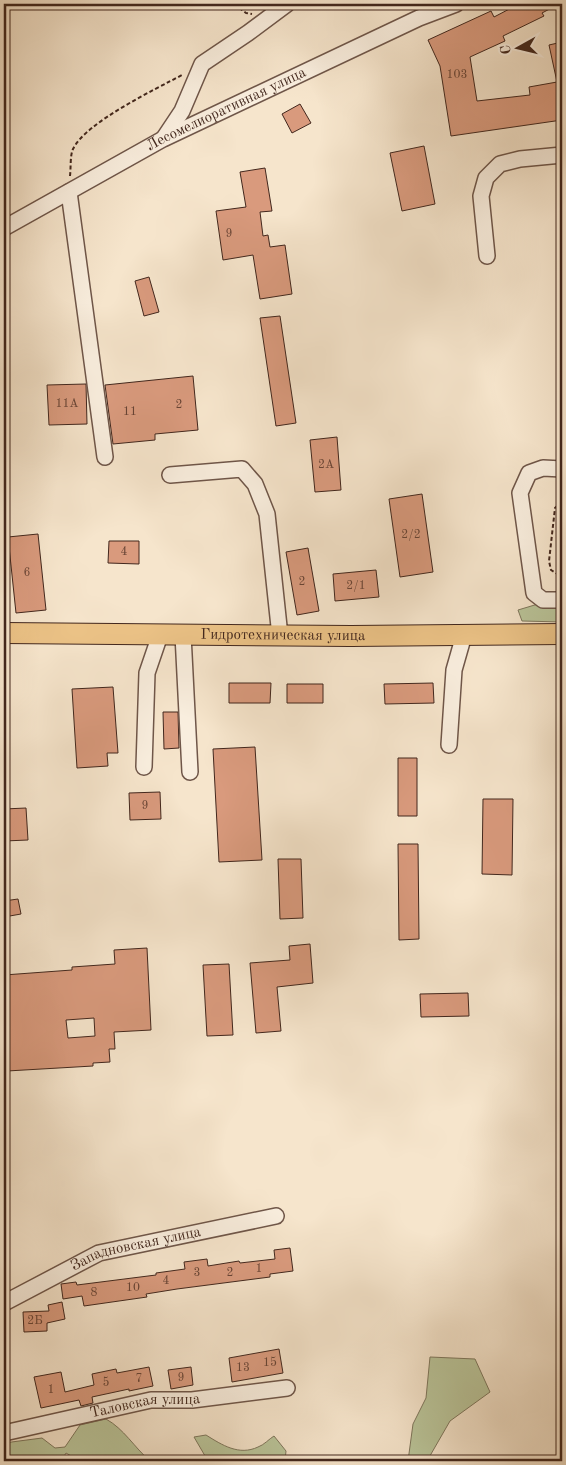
<svg xmlns="http://www.w3.org/2000/svg" width="566" height="1465" font-family="'Old Standard TT',serif">
  <style>
    .green { fill: #bac59a; stroke: #7e765c }
    .building { fill: #d99a7d; stroke: #42271d; fill-rule: evenodd }
    .lines { fill: none; stroke-linecap: round; stroke-linejoin: round }
    .minor-casing { stroke: #6f5649; stroke-width: 18 }
    .major-casing { stroke: #42271d; stroke-width: 22 }
    .path { stroke: #42271d; stroke-width: 2; stroke-dasharray: 4 2.5; stroke-linecap: butt }
    .minor { stroke: #f9eede; stroke-width: 15 }
    .major { stroke: #ebc286; stroke-width: 20 }
    .labels { text-anchor: middle; dominant-baseline: central; stroke-width: 4.5; stroke-linejoin: round; paint-order: stroke }
    .number-label { font-size: 12px; fill: #684435 }
    .street-label { font-size: 15px; fill: #42271d; stroke: #f9eede }
  </style>
  <rect width="100%" height="100%" fill="#f6e5cc"/>
  <filter id="stains"><feTurbulence type="fractalNoise" baseFrequency=".004" numOctaves="4"/><feColorMatrix values="0 0 0 0 .2 0 0 0 0 .09 0 0 0 0 .02 0 0 0 .5 -.17"/></filter>
  <radialGradient id="worn" r=".72"><stop offset=".6" stop-color="#630" stop-opacity="0"/><stop offset="1" stop-color="#630" stop-opacity=".3"/></radialGradient>
  <path class="green" d="M538 604 562 606V622L522 621 518 610Z
    M430 1357 475 1359 490 1392 450 1421 427 1461H408L413 1424 426 1398Z
    M106 1419C124 1429 134 1447 150 1461H80L66 1453 61 1461H4V1443L42 1438 55 1448 65 1447 80 1425Z
    M206 1435C222 1445 239 1456 258 1447 264 1445 269 1439 274 1436L286 1451 285 1461H208L194 1437Z"/>
  <path class="building" d="M519 4H559L542 13 544 16 503 36 505 41 470 57 477 101 530 95 529 87 557 82 549 45 562 42V120L451 136 440 66 428 40 491 11 494 17Z
    M300 104 311 123 292 133 282 114Z
    M424 146 435 204 402 211 390 153Z
    M265 168 272 211 260 212 263 236 268 235 270 247 285 245 292 294 260 299 253 255 223 260 216 211 246 207 240 172Z
    M149 277 159 312 144 316 135 281Z
    M280 316 296 423 276 426 260 318Z
    M193 376 198 430 155 434V440L113 444 105 385Z
    M86 384 87 424 49 425 47 385Z
    M337 437 341 490 315 492 310 440Z
    M422 494 433 572 400 577 389 499Z
    M38 534 46 610 16 613 8 537Z
    M109 541H139V564L108 563Z
    M308 548 319 611 297 615 286 552Z
    M376 570 379 597 335 601 333 574Z
    M229 683H271L270 703H229Z
    M433 683 434 703 385 704 384 684Z
    M287 684H323V703H287Z
    M113 687 118 753H107L108 766 77 768 72 689Z
    M163 712H178L179 748 164 749Z
    M255 747 262 860 219 862 213 749Z
    M398 758H417V816H398Z
    M160 792 161 819 130 820 129 793Z
    M483 799H513L512 875 482 874Z
    M26 808 28 840 4 841V809Z
    M398 844H418L419 939 399 940Z
    M278 859H301L303 918 280 919Z
    M18 899 21 914 4 917V901Z
    M310 944 313 983 277 987 281 1031 256 1033 250 963 290 960 289 946Z
    M147 948 151 1030 114 1032 115 1049H109L110 1062 93 1063V1066L7 1071 4 1032V975L72 970V967L115 964 114 950ZM94 1018 95 1036 68 1038 66 1020Z
    M229 964 233 1035 207 1036 203 965Z
    M468 993 469 1016 421 1017 420 994Z
    M290 1248 293 1271 270 1274V1277L177 1289 146 1294 147 1297 84 1306 82 1296 63 1299 61 1284 76 1282 77 1285 156 1275V1273L185 1269 184 1262 207 1259 208 1266 239 1261 240 1263 275 1259 274 1250Z
    M62 1302 65 1319 47 1323V1331L24 1332 23 1312 49 1311 48 1305Z
    M279 1349 283 1373 232 1382 229 1358Z
    M149 1367 153 1386 129 1391V1389L92 1397 93 1403 81 1406 79 1400 41 1408 34 1377 61 1372 65 1392 94 1385 92 1374 116 1369 117 1373Z
    M191 1367 193 1385 171 1389 168 1370Z"/>
  <g class="lines">
    <defs>
      <g id="minor">
        <path d="M164 138 182 111 202 64 248 33 287 4"/>
        <path d="M69 192 105 457"/>
        <path id="s1" d="M4 228 163 139 419 18 456 4"/>
        <path d="M487 256 481 196 486 178 500 164 520 159 562 155"/>
        <path d="M562 469 543 468 529 473 520 493 534 593 543 600H562"/>
        <path d="M170 475 242 469 255 484 267 514 280 636"/>
        <path d="M183 635 190 772"/>
        <path d="M449 745 454 670 464 635"/>
        <path d="M144 767 147 673 160 635"/>
        <path id="s2" d="M4 1303 99 1253 276 1216"/>
        <path id="s3" d="M4 1433 151 1400H192L287 1388"/>
      </g>
      <g id="major">
        <path id="s4" d="M4 633 351 636 562 634"/>
      </g>
    </defs>
    <use href="#minor" class="minor-casing"/>
    <use href="#major" class="major-casing"/>
    <path class="path" d="M234 4 246 13 252 14
      M70 176C71 168 70 155 73 149 86 122 156 89 182 75
      M562 501 555 508 549 561 551 570 562 577"/>
    <use href="#minor" class="minor"/>
    <use href="#major" class="major"/>
  </g>
  <g class="labels">
    <g class="number-label">
      <text x="457" y="75">103</text>
      <text x="229" y="234">9</text>
      <text x="67" y="404">11А</text>
      <text x="179" y="405">2</text>
      <text x="130" y="412">11</text>
      <text x="326" y="465">2А</text>
      <text x="411" y="535">2/2</text>
      <text x="124" y="552">4</text>
      <text x="27" y="573">6</text>
      <text x="302" y="582">2</text>
      <text x="356" y="586">2/1</text>
      <text x="145" y="806">9</text>
      <text x="259" y="1269">1</text>
      <text x="197" y="1273">3</text>
      <text x="230" y="1273">2</text>
      <text x="166" y="1281">4</text>
      <text x="133" y="1288">10</text>
      <text x="94" y="1293">8</text>
      <text x="35" y="1321">2Б</text>
      <text x="270" y="1363">15</text>
      <text x="243" y="1368">13</text>
      <text x="181" y="1378">9</text>
      <text x="139" y="1379">7</text>
      <text x="106" y="1383">5</text>
      <text x="51" y="1390">1</text>
    </g>
    <g class="street-label">
      <text stroke="none"><textPath href="#s1" startOffset="252">Лесомелиоративная улица</textPath></text>
      <text stroke="none"><textPath href="#s4" startOffset="279">Гидротехническая улица</textPath></text>
      <text stroke="none"><textPath href="#s2" startOffset="144">Западновская улица</textPath></text>
      <text stroke="none"><textPath href="#s3" startOffset="144">Таловская улица</textPath></text>
    </g>
  </g>
  <rect width="566" height="1465" fill="none" stroke="#f6e5cc" stroke-width="20"/>
  <rect x="5" y="5" width="556" height="1455" fill="none" stroke="#42271d" stroke-width="2.5"/>
  <rect x="10" y="10" width="546" height="1445" fill="none" stroke="#42271d"/>
  <g transform="translate(518 48) rotate(262)" stroke="#f9eede" stroke-width="4" paint-order="stroke">
  <path d="M0-4L9 19L0 12L-9 19Z" fill="#42271d"/>
  <text y="-8" font-size="14" font-weight="bold" text-anchor="middle" fill="#42271d">С</text>
  </g>
  <rect width="100%" height="100%" filter="url(#stains)"/>
  <rect width="100%" height="100%" fill="url(#worn)"/>
</svg>
